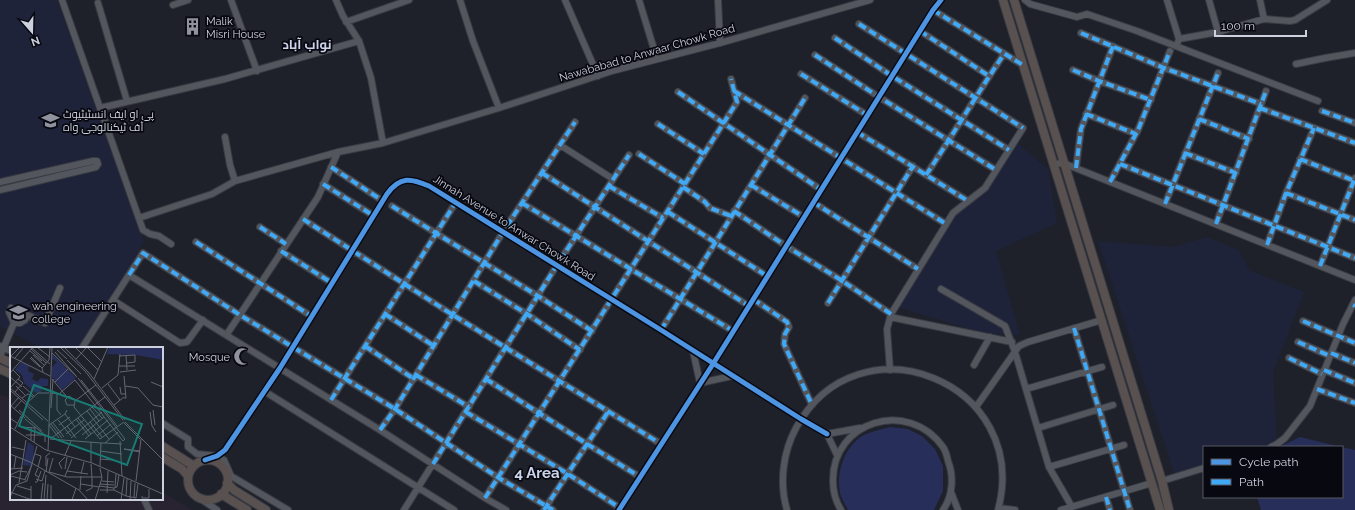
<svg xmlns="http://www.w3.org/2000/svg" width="1355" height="510" font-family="Raleway,Cairo,sans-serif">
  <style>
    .built { fill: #1e2339 }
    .medical { fill: #282231 }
    .green { fill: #272e5a }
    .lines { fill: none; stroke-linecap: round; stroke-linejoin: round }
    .minor-casing { stroke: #393b43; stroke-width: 8 }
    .major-casing { stroke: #393b43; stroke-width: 10 }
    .minor { stroke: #54565d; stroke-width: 6 }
    .major { stroke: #58514f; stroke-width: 8 }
    .quiet { stroke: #3fa9f5; stroke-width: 4; stroke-dasharray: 8 4; stroke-linecap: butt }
    .cycleway-casing { stroke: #070810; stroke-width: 8 }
    .cycleway { stroke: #4d94e3; stroke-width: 5 }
    .labels { text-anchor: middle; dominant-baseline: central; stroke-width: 3.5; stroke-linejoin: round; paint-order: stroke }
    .poi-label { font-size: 11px; fill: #cdd1dd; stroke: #070810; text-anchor: start }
    .street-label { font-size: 11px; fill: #cdd1dd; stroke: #070810 }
    .quarter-label { font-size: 13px; font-weight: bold; fill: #cdd4ec; stroke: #070810 }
    .district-label { font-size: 15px; font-weight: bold; fill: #cdd4ec; stroke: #070810 }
    .inset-road { fill: none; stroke: #646772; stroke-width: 1 }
    .view { fill: #187b74; fill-opacity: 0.15; stroke: #187b74; stroke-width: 2 }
    .inset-edge { fill: none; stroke: #cdd1dd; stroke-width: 2 }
  </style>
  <rect width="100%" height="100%" fill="#1e212a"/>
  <path class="built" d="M0 0H57L144 241 83 348H41L0 326Z
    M1017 143 1048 169 1057 223 996 251 1020 335 982 333 898 307 956 212 984 191Z
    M1207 237 1239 250 1249 270 1304 292 1273 373 1277 442 1261 447H1204V464L1174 473 1098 241 1173 247Z"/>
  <path class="medical" d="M0 394 11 399V499H162V492L192 510H0Z"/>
  <path class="green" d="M890 427 908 429 922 436 935 449 943 466V491L934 510H848C846 506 843 501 841 496 834 476 845 443 866 434 873 431 882 429 890 427Z
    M1300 437 1341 447H1279Z
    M1342 447 1355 450V510H1261L1257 497H1342Z"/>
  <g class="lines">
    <defs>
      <path id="minor" d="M62 0 143 230 150 234 159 236 171 244
        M231 0 257 71
        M460 0 473 41 499 108
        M565 0 598 76
        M639 0 657 59
        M718 0 720 43
        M1025 0 1030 4 1077 17 1087 14 1137 31 1318 101
        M1167 0 1179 39 1178 42
        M1209 0 1218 32
        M1260 0 1264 19
        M98 3 127 101
        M173 5 188 0
        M933 10 1023 65
        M346 22 409 0
        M859 24 1023 128 985 188 953 213 891 314 887 329 890 370
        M920 31 989 76
        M1081 33 1164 68 1261 104
        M835 38 892 76 1009 150
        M1179 39 1218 32 1264 19 1290 21 1295 20 1327 0
        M815 55 879 97 996 170
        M1296 64 1325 58 1355 53
        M1073 70 1099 81 1151 100
        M801 74 867 115
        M734 91 946 224
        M678 92 820 189
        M100 108 225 79 359 41
        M1260 108 1355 143
        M1322 111 1355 123
        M1086 114 1136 134
        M1199 119 1249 139
        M658 124 704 154
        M857 132 968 201
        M225 137 230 165 235 181
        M383 143 499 108 612 71 720 43 870 0
        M560 145 613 179
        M1185 153 1236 173
        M639 154 685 184
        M1300 159 1355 181
        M1054 164 1063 163 1355 280
        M1120 164 1355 258
        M331 167 383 201
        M1076 168 1081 129 1113 46
        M542 173 749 306
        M926 175C953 135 977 94 1004 54
        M0 182 93 161H97L98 164 96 167 0 190
        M1110 182 1138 130 1170 51
        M323 184 374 216
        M751 185 804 217
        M609 186 663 218
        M683 187 705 202 710 208 731 216
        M1286 193 1355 220
        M813 202 918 269
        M522 203 733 331
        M1165 204 1218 73
        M392 206 538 296 592 331
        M734 211 786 246 841 280 891 314
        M668 212 767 276
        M139 218 212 194 235 181 338 152
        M303 219 453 315 661 444
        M1216 224 1266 91
        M260 227 286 244
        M196 242 311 316
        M1267 245 1286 193 1314 128
        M281 251 332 283
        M1320 266 1355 178
        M129 275 380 430 485 498 506 510
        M474 281 527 314 580 350
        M941 289 1005 326 1015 352 1049 467 1072 507
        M753 299 787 322 789 327 785 334 784 344 812 405
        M113 300 180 343 187 342 203 320
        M828 303 913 166
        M11 308 9 312 14 323
        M385 314 434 346
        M890 317 1012 342
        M1303 321 1355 343
        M1074 328 1130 510
        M661 330 805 98
        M227 334 318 197 338 152 383 143 371 78 359 41 343 16 336 0
        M1298 342 1330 356
        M0 346 11 351
        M365 346 414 379
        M82 348 143 253 240 315 395 409 499 478 553 510
        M693 351 700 383 732 376
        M1331 353 1355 363
        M0 356 14 323H20L25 320 27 315 45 323 60 288
        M1289 358 1322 374
        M974 365 990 337
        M1324 370 1355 383
        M416 375 469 407
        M486 379 587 444 640 477
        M1026 389 1102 367
        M1317 389 1355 403
        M264 391 454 510
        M331 400 456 202
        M976 407 1019 346 1028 342 1102 320
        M466 412 568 474 620 508
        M162 423 188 439V447L197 454 217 456 224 460 231 476 288 510
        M1038 428 1113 405
        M380 430 395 409 503 232 575 122
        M827 434 860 428
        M827 434 837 455
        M1271 447 1277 444 1285 438 1310 406 1343 324 1355 300
        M205 460 217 456 225 450 280 368 387 194C400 176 411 178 429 186L661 330 801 419 827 434
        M1049 467 1124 445
        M1162 481 1204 468
        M951 492 958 510
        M198 497 217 510
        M1106 497 1110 510
        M485 498 737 102 731 79
        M144 499 149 510
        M999 508 1015 510
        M404 510 557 265 629 155
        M544 510 608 412
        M619 510 713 364 933 10 941 0
        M787 510C779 483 783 452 796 428 858 313 1032 382 998 510
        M841 510C836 502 833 491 833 481 832 421 908 398 943 447 945 450 947 456 948 461 954 476 953 496 943 510
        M1061 510 1152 483"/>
      <path id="major" d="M1003 0 1160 510
        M1014 0 1162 481 1169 510
        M0 358 11 363
        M0 369 11 374
        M162 446 194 466
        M162 457 182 469 188 476
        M188 480a20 20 0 1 1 40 0a20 20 0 1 1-40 0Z
        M227 483 234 490 266 510
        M221 494 247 510"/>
    </defs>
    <use href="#minor" class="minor-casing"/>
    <use href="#major" class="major-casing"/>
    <use href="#minor" class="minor"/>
    <use href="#major" class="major"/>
    <path class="quiet" d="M933 10 1023 65
      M859 24 1023 128
      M920 31 989 76
      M1081 33 1164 68 1261 104
      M835 38 892 76 1009 150
      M815 55 879 97 996 170
      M1073 70 1099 81 1151 100
      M801 74 867 115
      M734 91 946 224
      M678 92 820 189
      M1260 108 1355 143
      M1322 111 1355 123
      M1086 114 1136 134
      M1199 119 1249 139
      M658 124 704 154
      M857 132 968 201
      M1185 153 1236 173
      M639 154 685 184
      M1300 159 1355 181
      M1120 164 1355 258
      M331 167 383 201
      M1076 168 1081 129 1113 46
      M542 173 749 306
      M926 175C953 135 977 94 1004 54
      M1110 182 1138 130 1170 51
      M323 184 374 216
      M751 185 804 217
      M609 186 663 218
      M683 187 705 202 710 208 731 216
      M1286 193 1355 220
      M813 202 918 269
      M522 203 733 331
      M1165 204 1218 73
      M392 206 538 296 592 331
      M734 211 786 246 841 280 891 314
      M668 212 767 276
      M303 219 453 315 661 444
      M1216 224 1266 91
      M260 227 286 244
      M196 242 311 316
      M1267 245 1286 193 1314 128
      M281 251 332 283
      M1320 266 1355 178
      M129 275 143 253 240 315 395 409 499 478 553 510
      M474 281 527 314 580 350
      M753 299 787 322 789 327 785 334 784 344 812 405
      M828 303 913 166
      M1353 305 1355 306
      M385 314 434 346
      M1303 321 1355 343
      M1074 328 1130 510
      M661 330 805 98
      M1298 342 1330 356
      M365 346 414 379
      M1331 353 1355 363
      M1289 358 1322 374
      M1324 370 1355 383
      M416 375 469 407
      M486 379 587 444 640 477
      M1317 389 1355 403
      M331 400 456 202
      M466 412 568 474 620 508
      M380 430 395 409 503 232 575 122
      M433 464 557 265 629 155
      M1106 497 1110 510
      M485 498 737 102 731 79
      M544 510 608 412"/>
    <defs>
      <path id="cycleway" d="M205 460 217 456 225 450 280 368 387 194C400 176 411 178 429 186L661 330 801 419 827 434
        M619 510 713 364 933 10 941 0"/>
    </defs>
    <use href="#cycleway" class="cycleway-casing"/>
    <use href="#cycleway" class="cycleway"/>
  </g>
  <defs>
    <symbol id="building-bare" viewBox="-9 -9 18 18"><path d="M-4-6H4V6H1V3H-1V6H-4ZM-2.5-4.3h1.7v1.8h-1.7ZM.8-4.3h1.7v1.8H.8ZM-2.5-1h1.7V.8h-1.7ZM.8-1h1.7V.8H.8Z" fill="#90939e" stroke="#070810" stroke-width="2.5" paint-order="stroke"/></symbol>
    <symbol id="university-bare" viewBox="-9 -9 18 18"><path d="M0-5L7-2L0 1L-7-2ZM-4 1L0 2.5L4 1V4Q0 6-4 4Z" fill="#90939e" stroke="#070810" stroke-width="2.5" paint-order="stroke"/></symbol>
    <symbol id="mosque-bare" viewBox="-9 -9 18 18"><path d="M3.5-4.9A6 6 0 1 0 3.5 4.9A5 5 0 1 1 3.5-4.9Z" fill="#90939e" stroke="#070810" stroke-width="2.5" paint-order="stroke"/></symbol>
  </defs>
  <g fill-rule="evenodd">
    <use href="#building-bare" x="180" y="14" width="25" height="25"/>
    <use href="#university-bare" x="38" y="108" width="25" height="25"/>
    <use href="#university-bare" x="6" y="300" width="25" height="25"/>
    <use href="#mosque-bare" x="230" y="344" width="25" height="25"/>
  </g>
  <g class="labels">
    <g class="poi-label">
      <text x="206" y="21">Malik<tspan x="206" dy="13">Misri House</tspan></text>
      <text x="63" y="114">پی او ایف انسٹیٹیوٹ<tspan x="63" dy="13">آف ٹیکنالوجی واہ</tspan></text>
      <text x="32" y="306">wah engineering<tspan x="32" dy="13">college</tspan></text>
      <text x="230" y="357" text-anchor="end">Mosque</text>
    </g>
    <g class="street-label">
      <text transform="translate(647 53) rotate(-16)">Nawababad to Anwaar Chowk Road</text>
      <text transform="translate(514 228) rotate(32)">Jinnah Avenue to Anwar Chowk Road</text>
    </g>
    <g class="quarter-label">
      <text x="307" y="44">نواب آباد</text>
    </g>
    <g class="district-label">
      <text x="537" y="473">4 Area</text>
    </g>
  </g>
  <g transform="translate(10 347)">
    <rect width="153" height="153" fill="#1e212a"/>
    <path d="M99 0H153V13L126 8 97 7ZM42 7 66 31 52 43 42 30V20L47 15 42 12ZM11 15 19 19 18 24 24 27 22 32 28 35 30 31 38 32V39H32L31 45 26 46 14 36 12 28 5 23ZM18 95 24 99 23 117 20 119 13 118Z" fill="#272e5a"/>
    <path class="inset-road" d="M27 0 40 10M50 0 75 24 113 73M54 0 79 26 115 73M65 0 88 23M77 0 92 15M22 1 40 17M21 2 36 16M47 3 57 12M20 4 32 14M45 5 67 30M42 6 67 30M23 8 34 18M116 8 117 23M0 9 40 29M1 9 10 0M109 9 125 8V15L117 16M21 10 32 21M5 11 13 1M20 11 30 20M66 12 77 0M57 13 71 27M109 19H125M33 25 32 21 39 13 40 0M110 25 126 23M0 26 23 0M0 30 12 40M68 31 115 92M42 32 57 50M84 32 98 0M65 33 113 94 115 92M71 33 107 79M45 35 58 22M141 35 153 40M98 37 110 53M6 39 15 48M13 39 24 49M115 39 128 41 143 58 153 60M110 40 111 47H116M0 41 38 74M0 41 10 30 3 23M92 41 108 28 110 7M1 44 33 73M5 45 13 36 8 32M41 46 49 47 65 33M47 47V63L51 68M12 51 18 47 23 50M114 51H116L114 29M17 56 28 46H39M0 58 15 71M64 58H57L55 53 59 49 65 53M104 58 114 50M1 59 9 50M64 60 90 92 114 75M64 60 65 54 86 38M82 60 92 71M0 61V71L7 76M41 61 43 32M4 62 12 53M80 62 89 74M9 63 20 73M143 63 145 78M77 64 99 92M140 65 142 79 146 85M55 67 65 80M68 71 81 87M15 72 35 88V95M66 72 79 89M20 73 32 84M48 73 61 89M80 75 92 90M115 75 153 113M43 76 54 90M114 76 130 92M41 77 52 91M49 78 60 70M57 79 66 91M0 80 36 103 82 116 153 147M11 80 25 81M5 82 11 69M56 87 74 73M16 88H34M72 88 94 70M87 89 101 77M38 91 43 90 95 50M49 91 39 78 55 67 57 63M61 91 92 65M40 92 91 96M75 92 98 73M21 93V80M110 94 112 129M24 95 25 80M81 95V115M95 96 112 97M2 100 15 103M38 104 42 0M90 104 112 107M130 105 114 102 130 104M0 107 20 115 69 143 78 153M25 107 31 109 28 120M55 108 61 94M90 112 103 113M81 117 82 131M36 119V109L40 106M90 119 91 96H95L108 85M4 121 6 109M28 121 25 128 29 130M0 122 13 121M52 122 49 116 55 110M55 122 57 110M57 124 78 127M36 125 38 111M39 125 57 130H92M39 125 43 111M71 127 74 115M0 128 9 124 17 125M1 129 16 133M55 129 62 112M15 132 22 118M26 132 32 134 35 124M92 134 104 135M126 134 131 92M25 135H27L31 124M9 136 16 93M71 137 89 140M90 137 104 138M7 139 21 143M89 139 104 141V143M105 140 106 127M104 141 107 140 109 128M70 143 71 129M90 143H104L116 149 126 151 128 137M76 144 82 141V131M0 145 22 153M97 146 98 124M116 149 117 132M132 149V151H139V142M0 150 6 138 17 134 27 99M124 150 125 136M21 152V139M31 153 33 136M34 153 36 128M37 153 38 137M41 153V138M62 153 66 141M85 153 92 131 90 121M111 153 114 131M120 153 121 134"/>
    <path class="view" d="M24 38 132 77 117 118 9 79Z"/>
    <rect width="153" height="153" class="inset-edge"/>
  </g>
  <rect x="1203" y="446" width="140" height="52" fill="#070810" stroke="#565862"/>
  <rect x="1211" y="459" width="20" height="6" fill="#4d94e3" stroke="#565862"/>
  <text x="1239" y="466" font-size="12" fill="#cdd1dd">Cycle path</text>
  <rect x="1211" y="479" width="20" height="6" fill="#3fa9f5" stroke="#565862"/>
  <text x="1239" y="486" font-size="12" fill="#cdd1dd">Path</text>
  <g transform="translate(32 32) rotate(160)" stroke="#070810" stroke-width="3" paint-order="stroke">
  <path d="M0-3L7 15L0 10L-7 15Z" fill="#cdd1dd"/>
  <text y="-6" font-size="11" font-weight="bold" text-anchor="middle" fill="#cdd1dd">N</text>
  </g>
  <path d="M1215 30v6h91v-6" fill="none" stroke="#cdd1dd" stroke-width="2"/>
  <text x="1221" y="30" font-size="12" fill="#cdd1dd" stroke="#070810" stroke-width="3" paint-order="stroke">100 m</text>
</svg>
